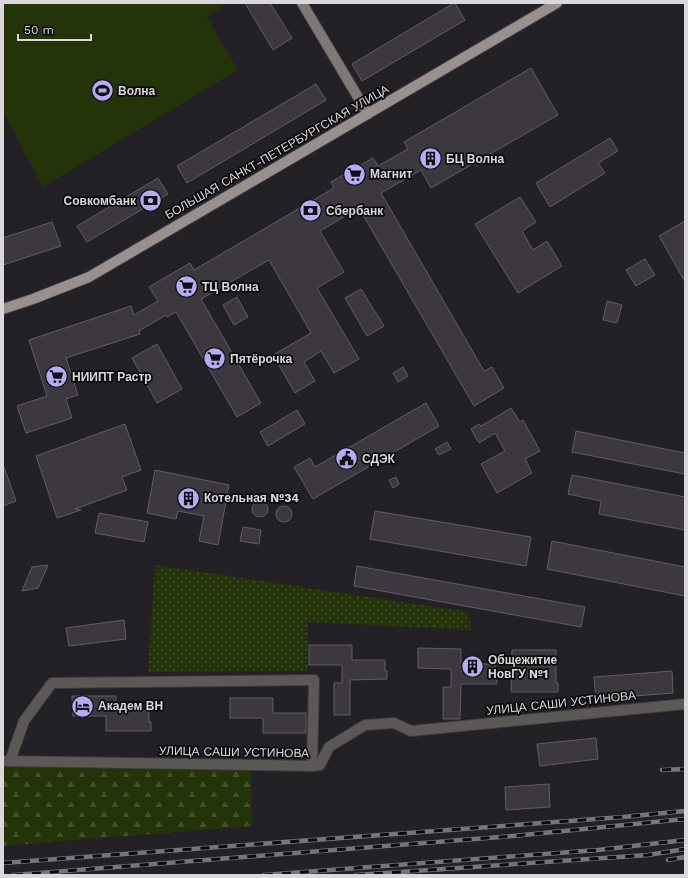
<svg xmlns="http://www.w3.org/2000/svg" width="688" height="878" font-family="'Work Sans',sans-serif">
  <style>
    .grass { fill: url(#grass-dots) }
    .forest { fill: url(#forest-firs) }
    .park { fill: #253308 }
    .building { fill: #3c383e; stroke: #615d64 }
    .lines { fill: none; stroke-linecap: round; stroke-linejoin: round }
    .street-casing { stroke: #3d3a3f; stroke-width: 12 }
    .secondary-casing { stroke: #3d3a3f; stroke-width: 12 }
    .primary-casing { stroke: #3d3a3f; stroke-width: 12 }
    .street { stroke: #5d5858; stroke-width: 10 }
    .secondary { stroke: #7f7876; stroke-width: 10 }
    .primary { stroke: #99908e; stroke-width: 10 }
    .rail-casing { stroke: #77757a; stroke-width: 4.5 }
    .rail { stroke: #0b0a0d; stroke-width: 3; stroke-dasharray: 9; stroke-linecap: butt }
    .labels { text-anchor: middle; dominant-baseline: central; stroke-width: 3.5; stroke-linejoin: round; paint-order: stroke }
    .poi-label { font-size: 12px; font-weight: bold; fill: #dad8dc; stroke: #0b0a0d; text-anchor: start }
    .street-label { font-size: 12px; fill: #dad8dc; stroke: #0b0a0d }
  </style>
  <defs>
    <pattern id="grass-dots" width="8" height="8" patternUnits="userSpaceOnUse"><rect width="8" height="8" fill="#253308"/><path d="M2 2h.1M6 6h.1" fill="none" stroke="#44502b" stroke-width="1.8" stroke-linecap="round"/></pattern>
    <pattern id="forest-firs" width="22" height="20" patternUnits="userSpaceOnUse"><rect width="22" height="20" fill="#253308"/><path d="M5 1l3.5 6h-7zM16 11l3.5 6h-7z" fill="#44502b"/></pattern>
  </defs>
  <rect width="100%" height="100%" fill="#232026"/>
  <path class="grass" d="M155 565 469 612 471 630 308 622V671L148 672Z"/>
  <path class="forest" d="M3 765 251 770 252 826 3 846Z"/>
  <path class="park" d="M3 3H228L207 17 238 70 43 187 3 112Z"/>
  <path class="building" d="M245 3H270L292 38 273 50Z
    M454 3H455L465 20 362 81 352 64Z
    M531 68 558 115 431 188 421 170 381 193 484 371 492 367 504 388 474 406 359 208 320 231 344 272 317 288 359 359 334 373 321 351 304 362 315 381 295 393 273 355 311 333 269 260 201 299 261 403 237 417 176 312 167 317 166 315 139 331 140 334 66 358 78 395 66 399 72 418 26 433 17 406 47 396 29 340 131 306 134 315 158 301 149 287 190 263 194 270 334 188 331 182 373 158 378 166 408 149 404 142Z
    M316 84 326 100 187 183 177 166Z
    M610 138 618 151 598 163 605 173 550 207 536 183Z
    M158 178 168 194 87 242 77 226Z
    M520 197 536 222 522 231 533 250 547 241 562 266 518 293 475 224Z
    M685 221V282L659 236Z
    M52 222 61 246 3 265V238Z
    M645 259 655 275 636 286 626 270Z
    M361 289 384 326 367 336 345 298Z
    M237 297 248 317 234 325 223 305Z
    M607 301 622 305 617 323 603 320Z
    M157 344 182 389 157 403 132 358Z
    M403 367 408 376 398 382 393 373Z
    M426 403 439 426 313 499 294 467 310 458 315 467Z
    M511 408 520 422 523 420 540 451 525 459 532 473 497 493 481 464 505 451 495 433 479 443 471 429 479 424 481 426Z
    M297 410 305 424 268 446 260 432Z
    M125 424 141 470 122 477 127 490 75 509 81 510 57 518 36 456Z
    M576 431 685 453V474L572 452Z
    M447 442 451 449 439 455 435 449Z
    M3 467H4L16 501 3 506Z
    M155 470 229 485 218 545 199 541 204 516 178 511 176 519 147 513Z
    M572 475 685 497V530L599 514 601 501 568 494Z
    M396 477 399 484 393 488 389 480Z
    M252 509a8 8 0 1 1 16 0a8 8 0 1 1-16 0Z
    M276 514a8 8 0 1 1 16 0a8 8 0 1 1-16 0Z
    M375 511 531 537 526 566 370 539Z
    M99 513 148 522 144 542 95 533Z
    M243 527 261 530 259 544 240 541Z
    M552 541 685 567V596L547 569Z
    M48 565 38 588 22 591 32 567Z
    M357 566 585 607 581 627 354 586Z
    M124 620 126 639 69 646 66 628Z
    M309 645H352V660H385V671H387V679L350 680V715H334V683H342V665H309Z
    M418 648 461 649V664H495L497 684H461L460 719H443V687H451V669L418 668Z
    M512 650H556V683H558V692H511Z
    M672 671 673 693 596 699 594 677Z
    M72 696H116V711H149V722H151V731H106V716H73Z
    M230 698H273V713H306V733H263V718H230Z
    M596 738 598 759 540 766 537 744Z
    M549 784 550 807 506 810 505 787Z"/>
  <g class="lines">
    <defs>
      <path id="street" d="M3 761 312 766 320 765 329 747 365 725 394 723 411 731 685 704
        M10 761 24 721 52 683 314 680 312 766"/>
      <path id="secondary" d="M302 3 368 114"/>
      <path id="primary" d="M3 309 33 299 89 277 557 3"/>
    </defs>
    <use href="#street" class="street-casing"/>
    <use href="#secondary" class="secondary-casing"/>
    <use href="#primary" class="primary-casing"/>
    <use href="#street" class="street"/>
    <use href="#secondary" class="secondary"/>
    <use href="#primary" class="primary"/>
    <defs>
      <path id="rail" d="M662 770 685 769
        M668 860 685 857
        M3 863 623 817 685 811
        M14 875 513 836 685 819
        M264 875 598 850 685 840
        M356 875 648 855 685 849"/>
    </defs>
    <use href="#rail" class="rail-casing"/>
    <use href="#rail" class="rail"/>
  </g>
  <defs>
    <symbol id="stadium-disc" viewBox="-11 -11 22 22"><circle r="9.5" fill="#b6abf8" stroke="#0b0a0d"/><path d="M0-5a6.5 5 0 1 0 0 10a6.5 5 0 1 0 0-10ZM-3.5-1.8h7v3.6h-7Z" fill="#111"/></symbol>
    <symbol id="building-disc" viewBox="-11 -11 22 22"><circle r="9.5" fill="#b6abf8" stroke="#0b0a0d"/><path d="M-4-6H4V6H1V3H-1V6H-4ZM-2.5-4.3h1.7v1.8h-1.7ZM.8-4.3h1.7v1.8H.8ZM-2.5-1h1.7V.8h-1.7ZM.8-1h1.7V.8H.8Z" fill="#111"/></symbol>
    <symbol id="supermarket-disc" viewBox="-11 -11 22 22"><circle r="9.5" fill="#b6abf8" stroke="#0b0a0d"/><path d="M-6-5.5h2.5l.6 2H6L4.5 2H-2.5L-4.4-4H-6ZM-1.5 3.2a1.3 1.3 0 1 0 .1 0ZM3 3.2a1.3 1.3 0 1 0 .1 0Z" fill="#111"/></symbol>
    <symbol id="bank-disc" viewBox="-11 -11 22 22"><circle r="9.5" fill="#b6abf8" stroke="#0b0a0d"/><path d="M-6-4H6V4H-6ZM0-2.3a2.3 2.3 0 1 0 0 4.6a2.3 2.3 0 1 0 0-4.6Z" fill="#111"/></symbol>
    <symbol id="civic-disc" viewBox="-11 -11 22 22"><circle r="9.5" fill="#b6abf8" stroke="#0b0a0d"/><path d="M-.6-6.5H3V-4.5H.6V-3L4-1V1h2V6H-6V1h2V-1L-.6-3ZM-1.2 2.5V6h2.4V2.5Z" fill="#111"/></symbol>
    <symbol id="hotel-disc" viewBox="-11 -11 22 22"><circle r="9.5" fill="#b6abf8" stroke="#0b0a0d"/><path d="M-6-4.5h1.5V1H6V5H4.5V3h-9V5H-6ZM-4 0a1.8 1.8 0 1 1 3.6 0ZM.5 0V-2.5h3Q6-2.5 6 0Z" fill="#111"/></symbol>
  </defs>
  <g fill-rule="evenodd">
    <use href="#stadium-disc" x="90" y="78" width="25" height="25"/>
    <use href="#building-disc" x="418" y="146" width="25" height="25"/>
    <use href="#supermarket-disc" x="342" y="162" width="25" height="25"/>
    <use href="#bank-disc" x="138" y="188" width="25" height="25"/>
    <use href="#bank-disc" x="298" y="198" width="25" height="25"/>
    <use href="#supermarket-disc" x="174" y="274" width="25" height="25"/>
    <use href="#supermarket-disc" x="202" y="346" width="25" height="25"/>
    <use href="#supermarket-disc" x="44" y="364" width="25" height="25"/>
    <use href="#civic-disc" x="334" y="446" width="25" height="25"/>
    <use href="#building-disc" x="176" y="486" width="25" height="25"/>
    <use href="#building-disc" x="460" y="654" width="25" height="25"/>
    <use href="#hotel-disc" x="70" y="694" width="25" height="25"/>
  </g>
  <g class="labels">
    <g class="poi-label">
      <text x="118" y="91">Волна</text>
      <text x="446" y="159">БЦ Волна</text>
      <text x="370" y="174">Магнит</text>
      <text x="136" y="201" text-anchor="end">Совкомбанк</text>
      <text x="326" y="211">Сбербанк</text>
      <text x="202" y="287">ТЦ Волна</text>
      <text x="230" y="359">Пятёрочка</text>
      <text x="72" y="377">НИИПТ Растр</text>
      <text x="362" y="459">СДЭК</text>
      <text x="204" y="498">Котельная №34</text>
      <text x="488" y="660">Общежитие<tspan x="488" dy="14">НовГУ №1</tspan></text>
      <text x="98" y="706">Академ ВН</text>
    </g>
    <g class="street-label">
      <text transform="translate(277 152) rotate(-30)">БОЛЬШАЯ САНКТ-ПЕТЕРБУРГСКАЯ УЛИЦА</text>
      <text transform="translate(561 703) rotate(-6)">УЛИЦА САШИ УСТИНОВА</text>
      <text transform="translate(234 752) rotate(1)">УЛИЦА САШИ УСТИНОВА</text>
    </g>
  </g>
  <rect width="688" height="878" fill="none" stroke="#dad8dc" stroke-width="8"/>
  <path d="M18 34v6h73v-6" fill="none" stroke="#dad8dc" stroke-width="2"/>
  <text x="24" y="34" font-size="12" fill="#dad8dc" stroke="#0b0a0d" stroke-width="3" paint-order="stroke">50 m</text>
</svg>
